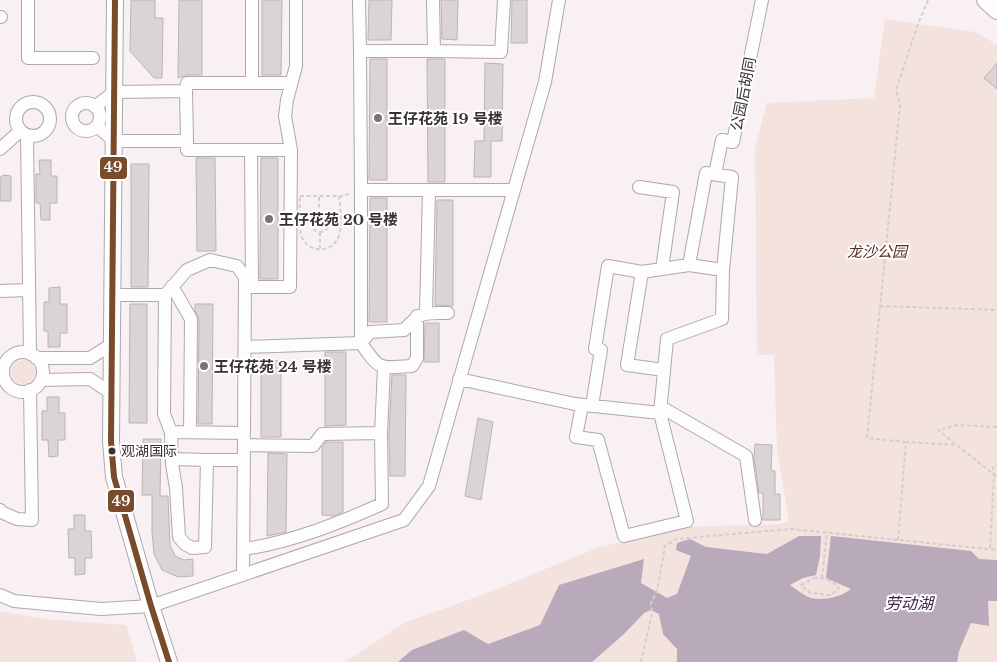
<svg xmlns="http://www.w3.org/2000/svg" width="997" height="662" font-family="'Libre Baskerville','Noto Sans SC',serif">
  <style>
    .green { fill: #f3e2de }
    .water { fill: #b8a9bb }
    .building { fill: #dbd4d5; stroke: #bab4b4 }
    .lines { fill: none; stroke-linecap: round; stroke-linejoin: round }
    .minor-casing { stroke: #afa8aa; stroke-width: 14 }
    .major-casing { stroke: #afa8aa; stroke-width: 18 }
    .path { stroke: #d2cfcf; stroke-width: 2; stroke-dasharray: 4 2.5; stroke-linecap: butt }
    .minor { stroke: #fefdfd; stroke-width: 12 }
    .major { stroke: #fefdfd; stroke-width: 16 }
    .bus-1-casing { stroke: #fff; stroke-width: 10 }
    .bus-1 { stroke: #7a4b2a; stroke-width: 6 }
    .poi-dot { fill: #7b7475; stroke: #fff; stroke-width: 2 }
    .bus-dot { fill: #373132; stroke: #fff; stroke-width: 2 }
    .labels { text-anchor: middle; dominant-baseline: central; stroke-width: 4; stroke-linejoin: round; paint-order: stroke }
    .bus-label { font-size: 14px; fill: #373132; stroke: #fff; text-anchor: start }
    .street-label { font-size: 15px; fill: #373132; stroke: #fff }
    .poi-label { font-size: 15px; font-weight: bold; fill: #373132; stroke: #fff; text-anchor: start }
    .park-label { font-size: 15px; font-style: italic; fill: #5b2d1d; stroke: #fff }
    .water-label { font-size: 16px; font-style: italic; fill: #41254a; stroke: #fff }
    .line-badge { stroke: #fff; stroke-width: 2 }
    .badge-label { font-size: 14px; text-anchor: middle; font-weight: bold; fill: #fff }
  </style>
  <rect width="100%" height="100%" fill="#f8f0f2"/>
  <path class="green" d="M885 19 975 32 997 45V662H345L406 622 479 596 600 547 685 527 781 524 789 521 777 450 774 355H757L755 148 767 103 874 98Z
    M11 372a12 12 0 1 1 24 0a12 12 0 1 1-24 0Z
    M0 611 44 619 126 625 137 662H0Z"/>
  <path class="water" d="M799 536H821L820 556 816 575 803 578 790 585C796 589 804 596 811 598 824 601 841 597 851 589L826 578 831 536 971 551 979 559 997 560V601H988L989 626 971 623 959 651 957 662H677V649L663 634 659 614 651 610 644 613 624 634 592 662H398L412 650 464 630 488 644 540 625 559 585 644 559 641 583 667 598 677 594 691 556 676 550 677 543 690 539 706 547 767 554Z"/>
  <path class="building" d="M131 0H155V18H163L162 78H154L130 51Z
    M179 0H202V75H187L178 78Z
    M262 0H282L281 75H262Z
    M369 0H392L391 40H368Z
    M441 0H458L457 40 442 39Z
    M512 0H527V43H511Z
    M370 59H387V180H369Z
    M427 59H445V182H428Z
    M485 63 503 64 502 141H491V177H474L475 141H484Z
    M997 63V89L984 78Z
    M196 158H215L216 251H197Z
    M261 158H278V279H260Z
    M39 160H51V176H57V203H50V220H41L40 203H36V174H40Z
    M131 164H149L148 287H131Z
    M3 175 11 176V201H0V178Z
    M370 198H387V322H369Z
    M437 200H453V306L435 305Z
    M60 287V304H67V333H60V347H48V331H44V302H49V288Z
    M130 304H147V423H129Z
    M195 304H213L212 424H198L199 319 195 310Z
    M425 323H439V362H424Z
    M325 352H346V425L325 426Z
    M261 360 281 361V437H261Z
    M392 375H406L405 476H390L389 433Z
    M47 397H59V413H65V440H58V456L49 457 48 440H42V411H47Z
    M478 418 493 422 481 500 465 496Z
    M143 439H161L160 496H168L170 545 175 556 184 560 193 559V576L178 577 162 570 154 554 152 532V495H142Z
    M326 442H343V512L333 516 322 515V447Z
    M755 444 772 445 771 470 775 471V494H780V520H763V493H759L754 457Z
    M268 453 287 454 286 532 267 536Z
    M74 515H85V531H91L92 558H85V574L75 575V558H69L68 529H74Z"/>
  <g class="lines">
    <defs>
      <path id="minor" d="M28 0V58H93
        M252 0V83H291
        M359 0 360 51H434
        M433 0 434 51 501 52 504 0
        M0 17H1
        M360 51 361 190
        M186 91 187 141
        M16 119a17 17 0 1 1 34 0a17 17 0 1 1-34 0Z
        M72 117a14 14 0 1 1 28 0a14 14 0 1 1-28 0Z
        M95 107 114 92 186 91 187 83H252
        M97 126 114 141H187V150H251
        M27 135 30 354
        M0 149 20 131
        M715 174 722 140 733 142 762 0
        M639 187 673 192 662 269
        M172 286 191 319 190 432
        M252 287 251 150H291L285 116 287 100 296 66V0
        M0 291 29 290
        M112 295H165L187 270 210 260 237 266 252 287H290L291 150
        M165 295 164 414 171 432 244 433 245 277
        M426 313 429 190
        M417 316V358L412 366C379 368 380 371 361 343V190H514
        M245 347 361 343 370 332 404 330C421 311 424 313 448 313
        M3 372a20 20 0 1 1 40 0a20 20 0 1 1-40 0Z
        M36 358H90L112 344
        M664 370 627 365 642 272 689 265 723 270 732 177 706 173 689 265
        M459 379 575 404 660 413 667 339 722 319 723 270
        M41 380 90 379 111 393
        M582 405 576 437 598 440 624 536 687 521 660 413
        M592 406 601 350 595 349 608 266 642 272
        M661 407 746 456 755 520
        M171 432 172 464 176 488 179 537 185 544 192 548 205 547 207 460 172 459
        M244 445 313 446 322 434 381 433 384 368
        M207 460H244
        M0 510 1 512 17 519 32 520 30 390
        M243 549C290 543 339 523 382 504L381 433
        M243 574 244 438
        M0 595 14 601 101 609 151 606 404 520 429 486 545 82 559 0"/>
      <path id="major" d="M115 0 111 441 114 477 151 606 169 662
        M985 0 997 11"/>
    </defs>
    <use href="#minor" class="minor-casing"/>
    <use href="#major" class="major-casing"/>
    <path class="path" d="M300 196H339C340 208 343 223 339 235 334 254 307 254 301 235 298 223 300 208 300 196Z
      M339 197 351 193
      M311 223a9 9 0 1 1 18 0a9 9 0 1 1-18 0Z
      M319 214V196
      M301 222H311
      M329 223 339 222
      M320 232V250
      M880 306 997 310
      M997 427 958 425 938 430 997 477
      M906 442 867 438 900 106 896 90 918 24 928 0
      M898 540 906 442 957 445
      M990 548 994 475 993 468 997 464
      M814 578C824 578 834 580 839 589L830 595 810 593 801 585Z
      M822 578 827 533
      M641 662 652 614 651 603 657 591 665 546 676 539 791 529 997 550"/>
    <use href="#minor" class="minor"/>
    <use href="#major" class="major"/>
    <defs>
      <path id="bus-1" d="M115 0 111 441 114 477 151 606 169 662"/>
    </defs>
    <use href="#bus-1" class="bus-1-casing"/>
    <use href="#bus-1" class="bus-1"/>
  </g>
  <g class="poi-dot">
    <circle cx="378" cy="118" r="5"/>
    <circle cx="269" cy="219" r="5"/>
    <circle cx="204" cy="366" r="5"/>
  </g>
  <circle class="bus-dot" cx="112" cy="451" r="4.5"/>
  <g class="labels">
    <g class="bus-label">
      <text x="121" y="451">观湖国际</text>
    </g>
    <g class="street-label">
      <text transform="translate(743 94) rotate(-79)">公园后胡同</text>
    </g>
    <g class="poi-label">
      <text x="388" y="118">王仔花苑 19 号楼</text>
      <text x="279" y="219">王仔花苑 20 号楼</text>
      <text x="214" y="366">王仔花苑 24 号楼</text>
    </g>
    <g class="park-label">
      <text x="877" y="251">龙沙公园</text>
    </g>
    <g class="water-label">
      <text x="909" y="603">劳动湖</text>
    </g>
  </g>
  <g class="line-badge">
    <rect x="99" y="156" width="29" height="24" rx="5" fill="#7a4b2a"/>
    <rect x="107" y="489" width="28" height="24" rx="5" fill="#7a4b2a"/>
  </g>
  <g class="badge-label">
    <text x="113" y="172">49</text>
    <text x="121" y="506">49</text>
  </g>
</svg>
